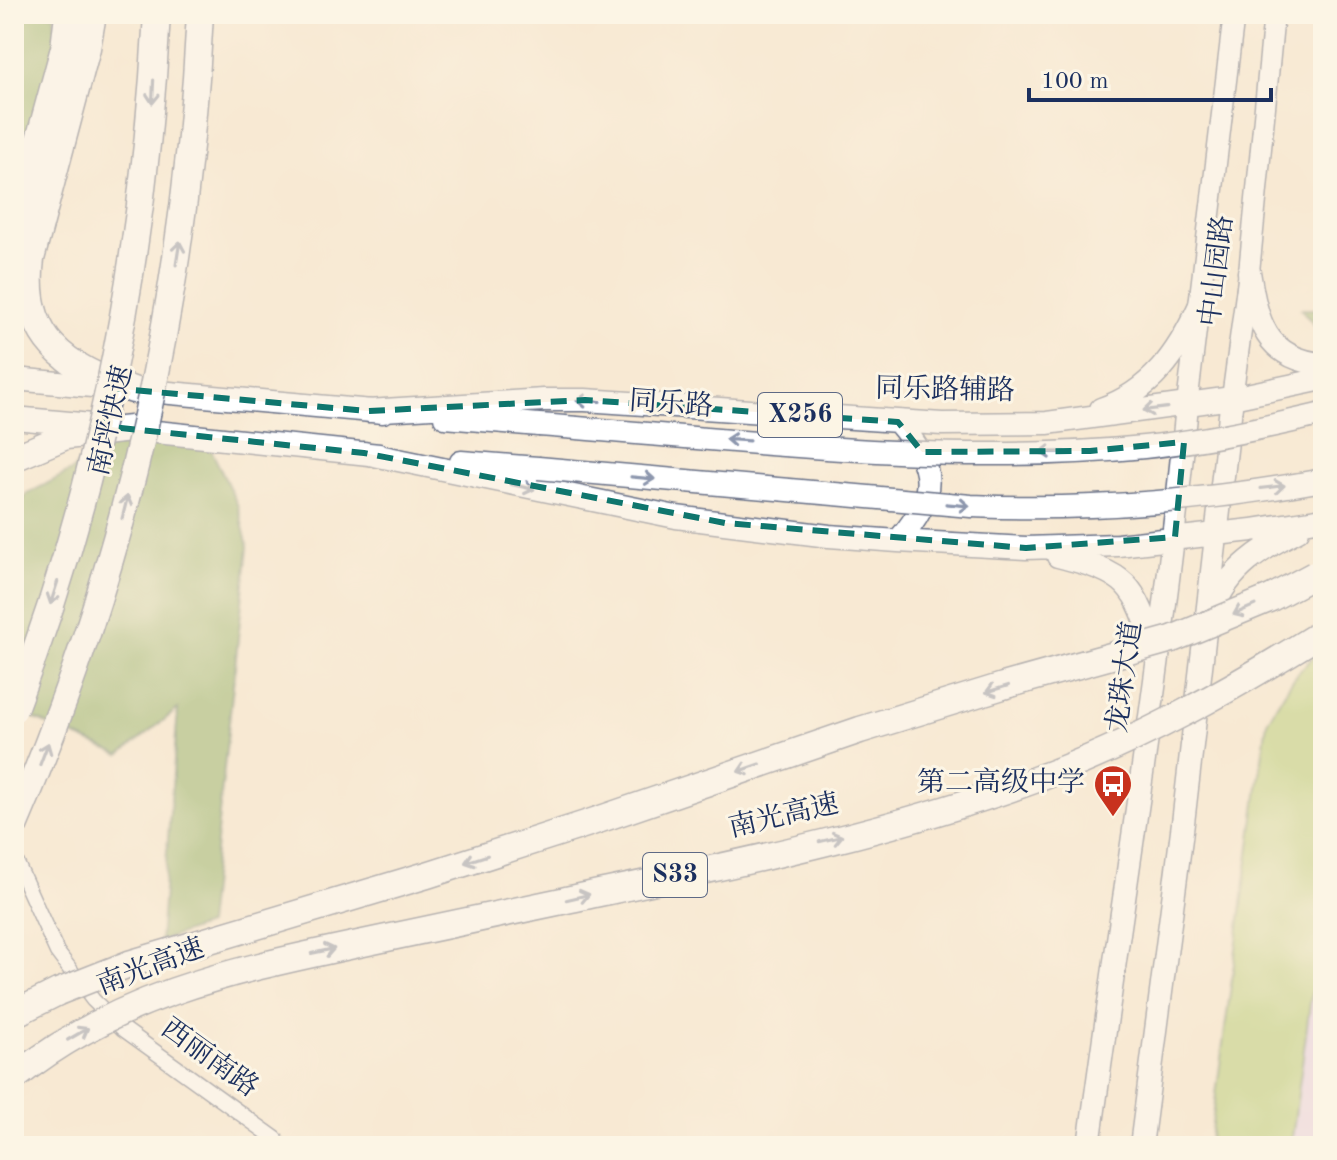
<svg xmlns="http://www.w3.org/2000/svg" width="1337" height="1160" font-family="'Old Standard TT','Noto Serif SC',serif">
  <style>
    .built { fill: #e6d2f0 }
    .green { fill: #b3cd73; stroke: #677e68; stroke-width: 2 }
    .forest { fill: #8eb065; stroke: #547062; stroke-width: 2 }
    .lines { fill: none; stroke-linecap: round; stroke-linejoin: round }
    .street-casing { stroke: #687087; stroke-width: 17 }
    .secondary-casing { stroke: #687087; stroke-width: 23 }
    .primary-casing { stroke: #687087; stroke-width: 25 }
    .highway-casing { stroke: #687087; stroke-width: 29 }
    .street { stroke: #fff; stroke-width: 14 }
    .secondary { stroke: #fff; stroke-width: 20 }
    .primary { stroke: #fff; stroke-width: 22 }
    .highway { stroke: #fff; stroke-width: 26 }
    .primary-bridge-casing { stroke: #687087; stroke-width: 25; stroke-linecap: butt }
    .highway-bridge-casing { stroke: #687087; stroke-width: 29; stroke-linecap: butt }
    .primary-bridge { stroke: #fff; stroke-width: 22 }
    .highway-bridge { stroke: #fff; stroke-width: 26 }
    .oneway { stroke: #8d97ae }
    .marked { fill: none; stroke: #0f766e; stroke-width: 6; stroke-dasharray: 16 10; stroke-linejoin: round }
    .labels { text-anchor: middle; dominant-baseline: central; stroke-width: 6; stroke-linejoin: round; paint-order: stroke }
    .shield { fill: #fcf5e5; stroke: #5e6a86; stroke-width: 2 }
    .shield-label { font-size: 26px; font-weight: bold; fill: #1b2f5e }
    .street-label { font-size: 28px; fill: #1b2f5e; stroke: #fcf5e5 }
    .poi-label { font-size: 28px; fill: #1b2f5e; stroke: #fcf5e5; text-anchor: end }
  </style>
  <rect width="100%" height="100%" fill="#fcf5e5"/>
  <filter id="ink" filterUnits="userSpaceOnUse"><feTurbulence type="fractalNoise" baseFrequency=".0125" numOctaves="2"/><feDisplacementMap in="SourceGraphic" scale="16" xChannelSelector="R" yChannelSelector="G"/><feConvolveMatrix kernelMatrix="1 2 1 2 8 2 1 2 1" color-interpolation-filters="sRGB"/></filter>
  <filter id="wash" filterUnits="userSpaceOnUse"><feTurbulence type="fractalNoise" baseFrequency=".006" numOctaves="4" result="noise"/><feDisplacementMap in="SourceGraphic" scale="32" xChannelSelector="R" yChannelSelector="G"/><feGaussianBlur stdDeviation="1.8" result="paint"/><feColorMatrix in="noise" values="0 0 0 0 0 0 0 0 0 0 0 0 0 0 0 0 0 1.4 0 .05"/><feComposite in="paint" operator="in"/></filter>
  <g filter="url(#wash)">
    <rect width="100%" height="100%" fill="#f8e9d3"/>
    <path class="built" d="M1323 907V1146H1291Z"/>
    <path class="green" d="M1323 650V907L1291 1146H1209L1267 722C1283 695 1296 668 1323 650Z"/>
    <path class="forest" d="M14 14H54L57 46 14 197Z
      M1301 309H1323V336Z
      M97 437 208 443 238 506 248 547 207 925 160 941 178 709 120 755 14 710V515L27 494 73 470Z"/>
  </g>
  <g filter="url(#ink)">
    <g class="lines">
      <defs>
        <path id="street" d="M14 857 57 952 93 1000 122 1028 276 1139"/>
        <path id="secondary" d="M1232 398 1249 272 1274 14
          M1187 405 1234 14"/>
        <path id="primary" d="M1249 272C1257 321 1265 359 1323 364
          M14 379 383 412
          M1101 409C1151 392 1178 353 1199 307
          M368 411 544 400H585L942 424 1047 423 1232 398 1323 379
          M445 417 539 425
          M14 418 92 425
          M898 422C937 467 938 496 898 541
          M127 429 379 455
          M364 453 676 517 829 536 898 541 1026 548 1118 545 1252 530 1323 519
          M461 462 538 468
          M1058 556C1129 574 1134 582 1156 652
          M1214 608C1228 569 1263 548 1298 530
          M1089 1146C1122 899 1164 653 1187 405
          M1141 1146 1183 823 1232 398"/>
        <path id="highway" d="M93 14 87 48 31 259C21 339 65 367 133 390
          M14 232 64 48 68 14
          M14 458 66 436 131 429
          M14 1014 58 992"/>
      </defs>
      <use href="#street" class="street-casing"/>
      <use href="#secondary" class="secondary-casing"/>
      <use href="#primary" class="primary-casing"/>
      <use href="#highway" class="highway-casing"/>
      <use href="#street" class="street"/>
      <use href="#secondary" class="secondary"/>
      <use href="#primary" class="primary"/>
      <use href="#highway" class="highway"/>
      <defs>
        <path id="primary-bridge" d="M539 425C739 440 945 467 1144 447 1204 441 1264 428 1323 414
          M538 468 971 506C1089 511 1207 501 1323 480"/>
        <path id="highway-bridge" d="M14 709C100 486 145 252 157 14
          M14 826C127 564 186 298 200 14
          M58 992 129 964 427 875 589 823 860 730 1003 686 1172 639 1271 598 1314 575
          M14 1078C114 997 227 972 349 946 420 931 491 916 562 901 721 867 884 835 1037 779 1138 742 1232 689 1323 632"/>
      </defs>
      <use href="#primary-bridge" class="primary-bridge-casing"/>
      <use href="#highway-bridge" class="highway-bridge-casing"/>
      <use href="#primary-bridge" class="primary-bridge"/>
      <use href="#highway-bridge" class="highway-bridge"/>
    </g>
    <defs><path id="oneway-shaft" d="M-6 0H5M1.5-3L5.5 0L1.5 3" fill="none" stroke-width="1.6" stroke-linecap="round" stroke-linejoin="round" transform="scale(2)"/></defs>
    <g class="oneway">
      <use href="#oneway-shaft" transform="translate(153 92) rotate(93)"/>
      <use href="#oneway-shaft" transform="translate(178 253) rotate(-81)"/>
      <use href="#oneway-shaft" transform="translate(588 401) rotate(-178)"/>
      <use href="#oneway-shaft" transform="translate(1155 409) rotate(173)"/>
      <use href="#oneway-shaft" transform="translate(737 440) rotate(-176)"/>
      <use href="#oneway-shaft" transform="translate(1052 452) rotate(179)"/>
      <use href="#oneway-shaft" transform="translate(643 478) rotate(5)"/>
      <use href="#oneway-shaft" transform="translate(523 487) rotate(12)"/>
      <use href="#oneway-shaft" transform="translate(1273 487) rotate(-7)"/>
      <use href="#oneway-shaft" transform="translate(958 505) rotate(5)"/>
      <use href="#oneway-shaft" transform="translate(125 507) rotate(-76)"/>
      <use href="#oneway-shaft" transform="translate(54 593) rotate(108)"/>
      <use href="#oneway-shaft" transform="translate(1244 610) rotate(156)"/>
      <use href="#oneway-shaft" transform="translate(997 689) rotate(163)"/>
      <use href="#oneway-shaft" transform="translate(44 754) rotate(-69)"/>
      <use href="#oneway-shaft" transform="translate(749 768) rotate(161)"/>
      <use href="#oneway-shaft" transform="translate(831 839) rotate(-13)"/>
      <use href="#oneway-shaft" transform="translate(476 859) rotate(162)"/>
      <use href="#oneway-shaft" transform="translate(578 897) rotate(-13)"/>
      <use href="#oneway-shaft" transform="translate(323 951) rotate(-12)"/>
      <use href="#oneway-shaft" transform="translate(78 1034) rotate(-30)"/>
    </g>
  </g>
  <path d="M0 0H1337V1160H0ZM110 388 368 411 585 400 898 422 922 452 1090 451 1184 442 1175 537 1026 548 725 523 364 453 101 426Z" fill="#f8e9d3" fill-opacity=".55" fill-rule="evenodd"/>
  <path class="marked" d="M110 388 368 411 585 400 898 422 922 452 1090 451 1184 442 1175 537 1026 548 725 523 364 453 101 426Z"/>
  <defs>
    <symbol id="bus-pin" viewBox="-11 -11 22 30"><path d="M0 17L-7.5 6A9.5 9.5 0 1 1 7.5 6Z" fill="#c8321e" stroke="#fcf5e5"/><path d="M-5-6H5V4H4V6H2V4H-2V6H-4V4H-5ZM-3.5-4V0h7V-4ZM-3.5 1.2v1.5H-2V1.2ZM2 1.2v1.5H3.5V1.2Z" fill="#fff"/></symbol>
  </defs>
  <g fill-rule="evenodd">
    <use href="#bus-pin" x="1091" y="762" width="44" height="60"/>
  </g>
  <g class="labels">
    <g class="shield">
      <rect x="758" y="393" width="84" height="44" rx="6"/>
      <rect x="643" y="853" width="64" height="44" rx="6"/>
    </g>
    <g class="shield-label">
      <text x="800" y="415">X256</text>
      <text x="675" y="875">S33</text>
    </g>
    <g class="street-label">
      <text transform="translate(1218 271) rotate(-83)">中山园路</text>
      <text transform="translate(945 391) rotate(1)">同乐路辅路</text>
      <text transform="translate(671 405) rotate(4)">同乐路</text>
      <text transform="translate(112 421) rotate(-77)">南坪快速</text>
      <text transform="translate(1126 677) rotate(-82)">龙珠大道</text>
      <text transform="translate(784 817) rotate(-13)">南光高速</text>
      <text transform="translate(151 968) rotate(-21)">南光高速</text>
      <text transform="translate(209 1059) rotate(36)">西丽南路</text>
    </g>
    <g class="poi-label">
      <text x="1085" y="784">第二高级中学</text>
    </g>
  </g>
  <rect width="1337" height="1160" fill="none" stroke="#fcf5e5" stroke-width="48"/>
  <path d="M1029 88v12h242v-12" fill="none" stroke="#1b2f5e" stroke-width="4"/>
  <text x="1041" y="88" font-size="24" fill="#1b2f5e" stroke="#fcf5e5" stroke-width="6" paint-order="stroke">100 m</text>
</svg>
